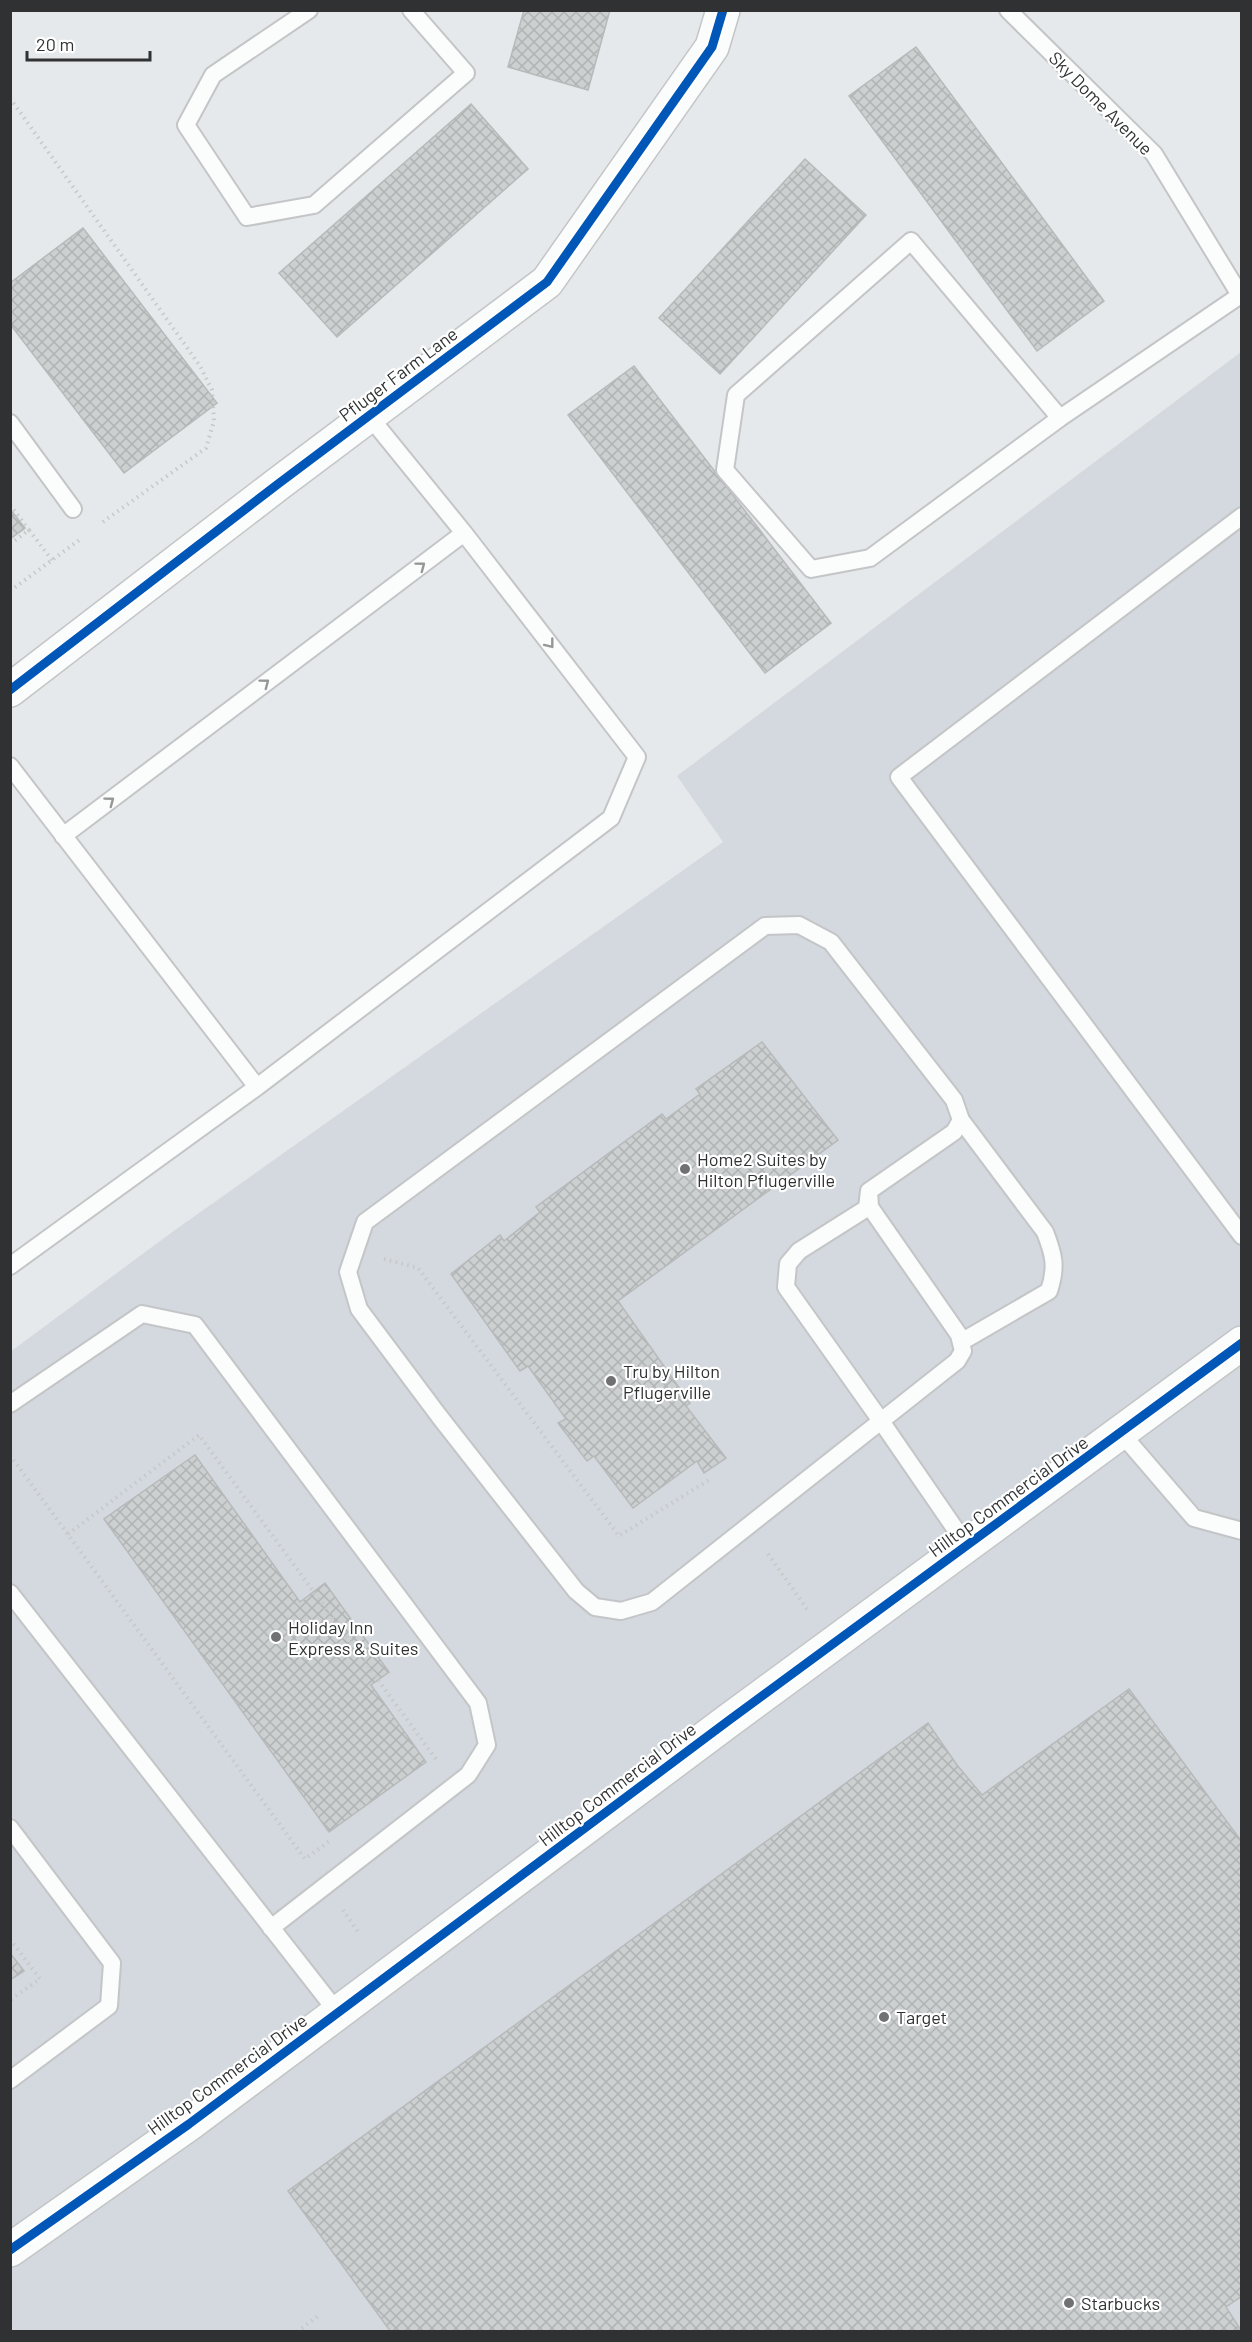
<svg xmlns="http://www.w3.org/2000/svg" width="1252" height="2342" font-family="Barlow,sans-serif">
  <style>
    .built { fill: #d3d9de }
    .building { fill: url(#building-cross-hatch); stroke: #b7b9ba; stroke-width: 1.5 }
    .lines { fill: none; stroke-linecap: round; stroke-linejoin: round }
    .service-casing { stroke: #c4c5c7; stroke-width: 20 }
    .minor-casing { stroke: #c4c5c7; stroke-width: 36 }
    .path { stroke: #c7c8c8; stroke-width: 4; stroke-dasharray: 1.5 4.5; stroke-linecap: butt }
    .service { stroke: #fbfcfc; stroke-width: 16 }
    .minor { stroke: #fbfcfc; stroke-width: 33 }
    .cycleway-casing { stroke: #fff; stroke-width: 13 }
    .cycleway { stroke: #0057b8; stroke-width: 9 }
    .oneway { stroke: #969697 }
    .poi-dot { fill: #707173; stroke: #fff; stroke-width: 2 }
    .labels { text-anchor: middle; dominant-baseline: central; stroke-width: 4.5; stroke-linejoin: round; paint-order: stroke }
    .street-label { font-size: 18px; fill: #303132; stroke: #fff }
    .poi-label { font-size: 18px; fill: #303132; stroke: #fff; text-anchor: start }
  </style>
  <defs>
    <pattern id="building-cross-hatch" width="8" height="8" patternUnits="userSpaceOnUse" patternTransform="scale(1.5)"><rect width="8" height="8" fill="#cdd0d1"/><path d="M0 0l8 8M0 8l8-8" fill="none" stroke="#b0b3b4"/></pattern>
  </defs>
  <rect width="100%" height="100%" fill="#e6e9eb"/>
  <path class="built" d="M1241 352V2331H11L10 1352 175 1230 723 842 677 776Z"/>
  <path class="building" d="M524 10H610L588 90 508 67Z
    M916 47 1104 301 1037 351 849 96Z
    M471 104 528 169 337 337 279 273Z
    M805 159 866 215 720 374 659 318Z
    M83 228 217 403 124 473 10 324V283Z
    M634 366 831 623 765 673 568 415Z
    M10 509 25 528 10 539Z
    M762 1042 838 1140 618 1301 690 1403 686 1406 726 1458 704 1473 697 1461 633 1508 594 1456 587 1461 558 1423 566 1419 528 1366 520 1371 451 1274 500 1235 504 1241 540 1212 536 1207 662 1114 666 1119 700 1094 696 1089Z
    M195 1455 300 1602 325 1583 389 1672 371 1685 426 1762 329 1832 104 1519Z
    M1129 1689 1242 1842V2296L1226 2307 1242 2332H391L288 2191 928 1723 957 1765 982 1795Z
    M10 1953 24 1971 10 1980Z"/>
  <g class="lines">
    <defs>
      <path id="service" d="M309 10 213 75 186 125 247 217 314 205 466 73 411 10
        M1008 10 1154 154 1240 295
        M369 416 464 533
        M1060 418 911 241 736 395 725 470 811 569 870 558 1060 418 1242 294
        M10 423 73 509
        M1242 516 899 777 1242 1236
        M10 766 257 1087
        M961 1120 1045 1232C1054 1255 1057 1267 1049 1291L961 1342
        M869 1191 867 1208 799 1251 788 1264 786 1287 881 1421 652 1602 621 1611 595 1607 576 1591 439 1416 359 1309 348 1272 365 1222 765 926 799 925 831 942 954 1100 961 1120 954 1132 869 1191 870 1207 959 1335 963 1351 957 1361 881 1421 967 1546
        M10 1266 257 1087 611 818 637 757 464 533 63 836
        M10 1404 142 1314 195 1325 478 1703 487 1745 468 1775 271 1928
        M1121 1433 1194 1518 1242 1531
        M10 1593 338 2013
        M10 1828 112 1963 109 2006 10 2080"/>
      <path id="minor" d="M10 690 278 484 547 282 712 47 723 10
        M10 2250 189 2124 728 1721 1242 1343"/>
    </defs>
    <use href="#service" class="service-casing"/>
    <use href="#minor" class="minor-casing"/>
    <path class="path" d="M10 98 200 366 212 390 214 421 206 448 100 524
      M10 505 29 530
      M10 544 29 530 52 560
      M10 591 82 538
      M384 1259 418 1268 619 1536 712 1478
      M10 1455 305 1859 332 1839
      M68 1534 199 1435 438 1762
      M768 1554 807 1609
      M343 1910 358 1932
      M10 1939 40 1979 10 2000
      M297 2332 318 2316"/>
    <use href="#service" class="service"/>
    <use href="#minor" class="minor"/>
    <defs>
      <path id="cycleway" d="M10 690 278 484 547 282 712 47 723 10
        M10 2250 189 2124 728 1721 1242 1343"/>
    </defs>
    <use href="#cycleway" class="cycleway-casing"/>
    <use href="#cycleway" class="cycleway"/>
  </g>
  <defs><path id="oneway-chevron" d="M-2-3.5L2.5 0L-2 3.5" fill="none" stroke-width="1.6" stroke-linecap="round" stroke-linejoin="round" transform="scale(1.5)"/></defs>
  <g class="oneway">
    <use href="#oneway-chevron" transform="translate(421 566) rotate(-37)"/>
    <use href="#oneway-chevron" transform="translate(550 644) rotate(52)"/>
    <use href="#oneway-chevron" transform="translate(265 683) rotate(-37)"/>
    <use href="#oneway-chevron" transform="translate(110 801) rotate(-37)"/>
  </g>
  <g class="poi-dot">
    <circle cx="685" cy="1169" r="6"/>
    <circle cx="611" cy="1381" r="6"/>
    <circle cx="276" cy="1637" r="6"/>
    <circle cx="884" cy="2017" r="6"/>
    <circle cx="1069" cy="2303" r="6"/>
  </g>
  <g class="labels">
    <g class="street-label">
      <text transform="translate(1101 103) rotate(45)">Sky Dome Avenue</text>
      <text transform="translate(398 374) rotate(-37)">Pfluger Farm Lane</text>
      <text transform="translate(1008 1496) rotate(-36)">Hilltop Commercial Drive</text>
      <text transform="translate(617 1784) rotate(-37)">Hilltop Commercial Drive</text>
      <text transform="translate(227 2074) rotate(-36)">Hilltop Commercial Drive</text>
    </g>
    <g class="poi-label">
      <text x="697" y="1159">Home2 Suites by<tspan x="697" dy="21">Hilton Pflugerville</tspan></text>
      <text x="623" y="1371">Tru by Hilton<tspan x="623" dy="21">Pflugerville</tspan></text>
      <text x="288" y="1627">Holiday Inn<tspan x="288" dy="21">Express &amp; Suites</tspan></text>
      <text x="896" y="2017">Target</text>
      <text x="1081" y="2303">Starbucks</text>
    </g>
  </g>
  <rect width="1252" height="2342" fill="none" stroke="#303132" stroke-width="24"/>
  <path d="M27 51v9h123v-9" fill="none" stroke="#303132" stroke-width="3"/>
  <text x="36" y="51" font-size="18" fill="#303132" stroke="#ffffff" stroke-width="4.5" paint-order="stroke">20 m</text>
</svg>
